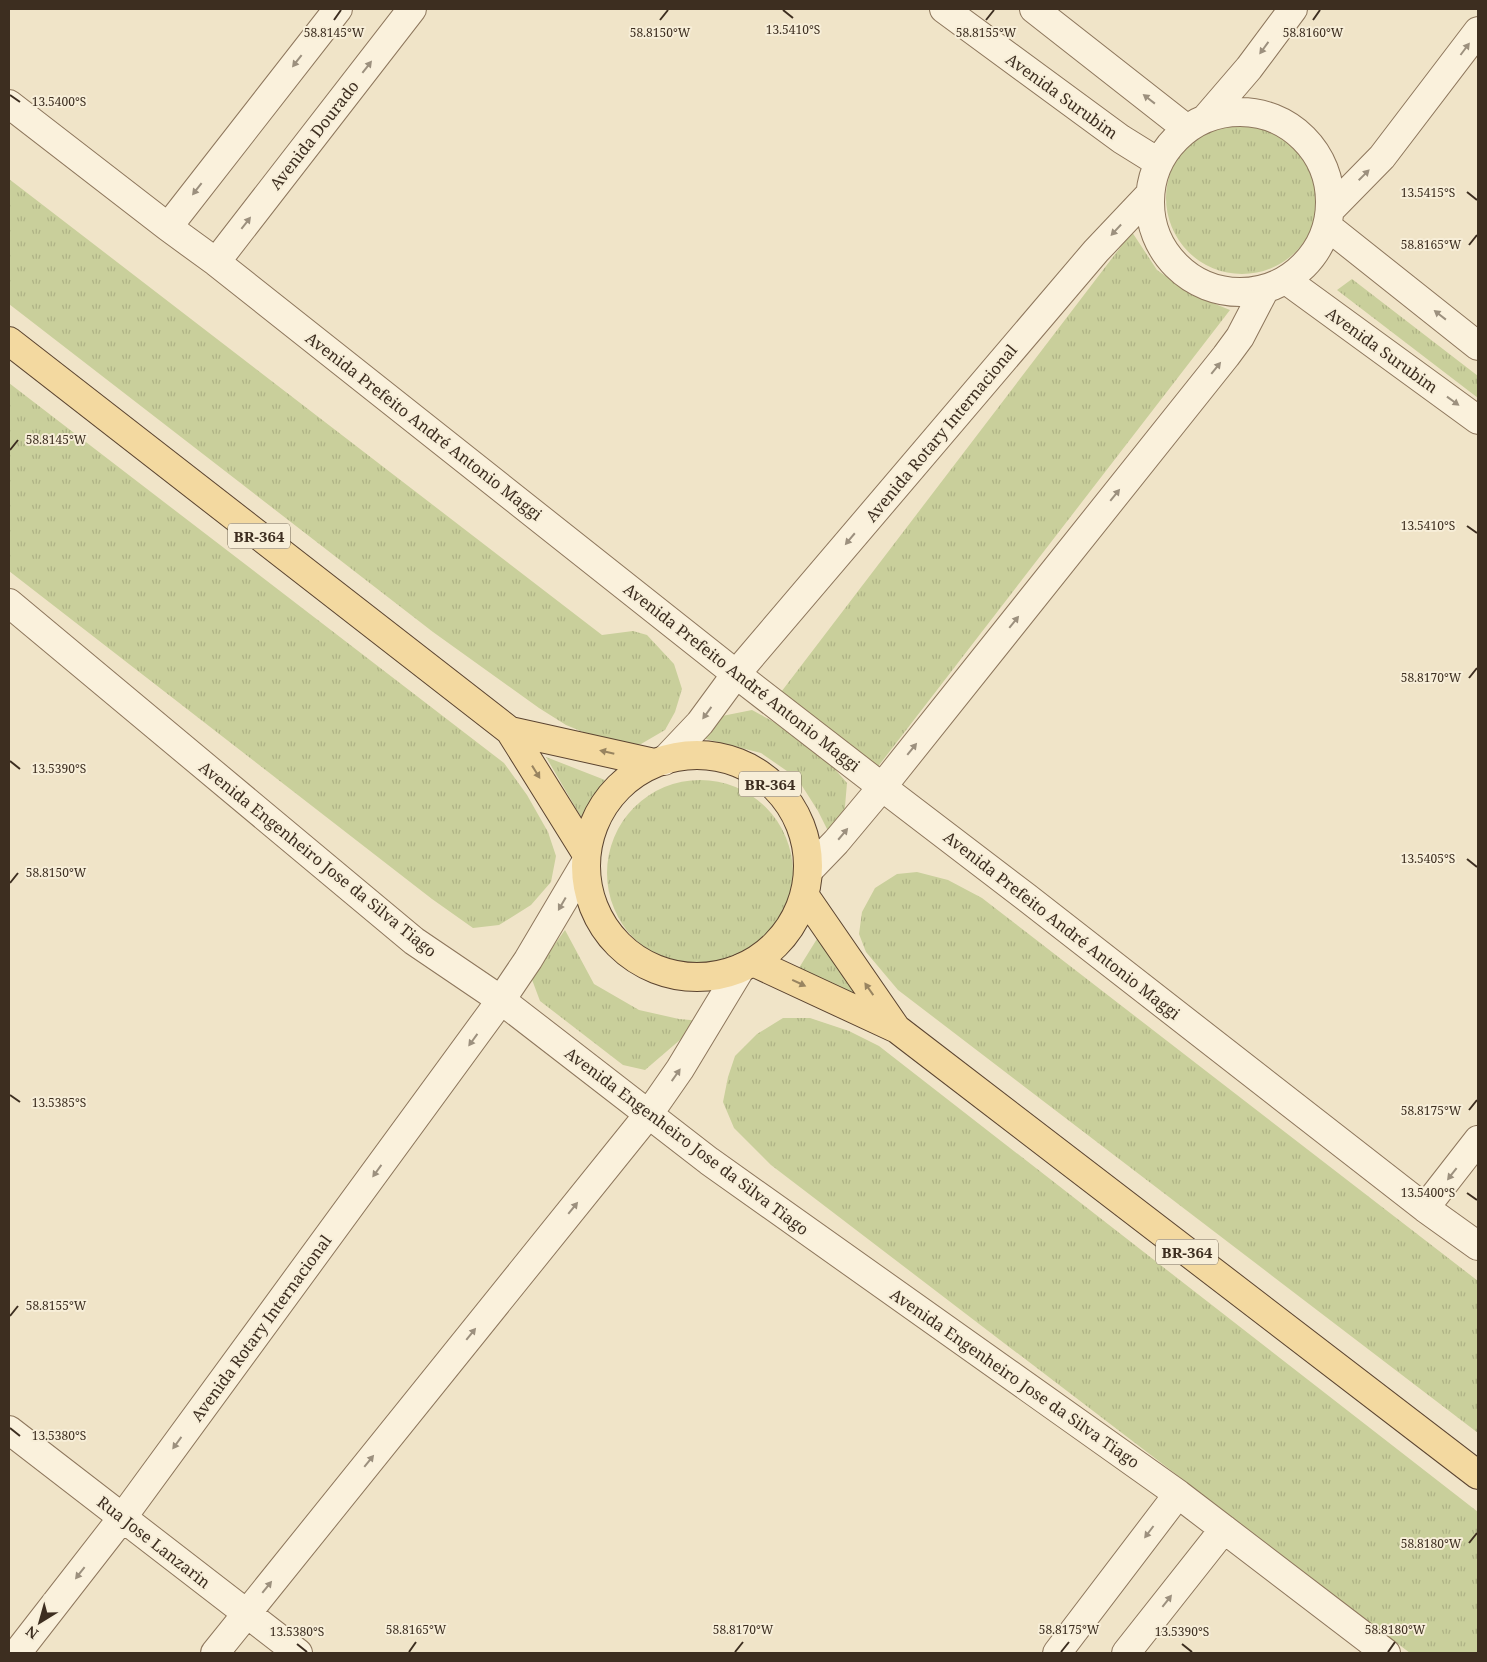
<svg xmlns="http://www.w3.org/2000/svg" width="1487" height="1662" font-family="'Noto Serif',serif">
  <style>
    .grass { fill: url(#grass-tufts) }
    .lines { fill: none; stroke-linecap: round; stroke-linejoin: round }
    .minor-casing { stroke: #8d765c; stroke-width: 30 }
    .major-casing { stroke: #5b4430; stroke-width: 30 }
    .minor { stroke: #faf1dc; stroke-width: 28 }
    .major { stroke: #f3d9a0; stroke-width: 28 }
    .oneway { fill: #9c907e }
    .oneway2 { fill: #988460 }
    .ticks { fill: none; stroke: #3d2e20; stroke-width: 2 }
    .labels { text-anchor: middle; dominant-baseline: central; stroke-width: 4; stroke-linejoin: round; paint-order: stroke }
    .shield { fill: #f7eed8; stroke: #756857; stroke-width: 1 }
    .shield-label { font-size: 15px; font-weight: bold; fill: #3d2e20 }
    .street-label { font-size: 16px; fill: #3d2e20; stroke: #f7eed8 }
    .ticks-label { font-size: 12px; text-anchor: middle; fill: #3d2e20; stroke: #f7eed8; stroke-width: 4; stroke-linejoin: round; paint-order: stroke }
  </style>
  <defs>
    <pattern id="grass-tufts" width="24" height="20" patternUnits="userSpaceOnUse" patternTransform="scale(1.25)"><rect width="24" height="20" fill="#c9cf9b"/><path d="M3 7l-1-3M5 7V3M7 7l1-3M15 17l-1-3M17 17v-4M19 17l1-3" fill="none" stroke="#aeb285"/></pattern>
  </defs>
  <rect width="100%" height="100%" fill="#f0e4c8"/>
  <path class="grass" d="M1166 198a76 76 0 1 1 152 0a76 76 0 1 1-152 0Z
    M9 179 602 635 633 631 647 635 674 664 682 689 675 712 665 730 641 744 617 746 566 725 539 708 433 632 9 304Z
    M1132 232 1157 270 1193 295 1230 310 873 773 775 700Z
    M1352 279 1478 376V398L1337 290Z
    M9 383 504 763 527 795 548 832 556 856 551 882 531 905 499 925 473 928 432 899 9 571Z
    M752 710 812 743 847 783 844 818 832 839 818 811 797 778 761 753 698 737 717 717Z
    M546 757 605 780 581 817Z
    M607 873a93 93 0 1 1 186 0a93 93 0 1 1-186 0Z
    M917 872 948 880 982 898 1478 1281V1433L898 990 866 952 859 934 862 912 875 888 897 874Z
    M565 930 594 984 639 1010 679 1019 702 1021 645 1070 623 1065 540 1001 531 977Z
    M820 934 867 1001 794 976Z
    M783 1018H810L849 1031 879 1046 1478 1512V1653H1410L771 1165 734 1128 723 1102 728 1077 735 1056 757 1034Z"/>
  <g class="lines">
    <defs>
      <path id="minor" d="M944 9 1121 139 1158 162
        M1034 9 1187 129
        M9 104 168 227 216 262 736 674 882 787 1026 897 1425 1208 1478 1246
        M1150 202a90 90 0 1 1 180 0a90 90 0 1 1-180 0Z
        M1206 118 1249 68 1293 9
        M1330 210 1382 157 1478 31
        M1327 226 1478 346
        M168 227 338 9
        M216 262 412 9
        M1286 280 1478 420
        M9 603 414 941 501 1000 709 1161 1178 1494 1386 1653
        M664 761 700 723 736 674 1096 251 1149 195
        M809 870 836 842 882 787 1226 356 1240 337 1265 289
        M1425 1208 1478 1140
        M9 1430 298 1653
        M17 1653 122 1518 501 1000 528 960 586 862
        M215 1653 648 1115 680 1069 741 968
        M1057 1653 1178 1494
        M1126 1653 1224 1529"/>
      <path id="major" d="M9 341 510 731 586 853
        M510 731 654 763
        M586 866a111 111 0 1 1 222 0a111 111 0 1 1-222 0Z
        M805 896 896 1028
        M755 963 897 1029 1478 1475"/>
    </defs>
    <use href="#minor" class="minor-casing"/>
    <use href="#major" class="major-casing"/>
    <use href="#minor" class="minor"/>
    <use href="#major" class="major"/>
  </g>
  <defs><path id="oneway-solid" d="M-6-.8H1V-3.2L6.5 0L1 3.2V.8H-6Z" transform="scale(1.25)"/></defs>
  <g class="oneway">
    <use href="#oneway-solid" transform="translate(1264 48) rotate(126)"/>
    <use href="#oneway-solid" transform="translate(1465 49) rotate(-53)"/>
    <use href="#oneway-solid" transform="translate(297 61) rotate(128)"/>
    <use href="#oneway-solid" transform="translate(367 67) rotate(-52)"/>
    <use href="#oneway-solid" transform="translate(1149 99) rotate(-142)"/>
    <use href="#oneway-solid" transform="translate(1364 175) rotate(-45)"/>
    <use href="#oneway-solid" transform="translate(197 189) rotate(128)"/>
    <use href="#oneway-solid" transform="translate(246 223) rotate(-52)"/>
    <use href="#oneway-solid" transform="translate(1116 230) rotate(133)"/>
    <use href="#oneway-solid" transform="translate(1440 315) rotate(-142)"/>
    <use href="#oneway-solid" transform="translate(1216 368) rotate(-51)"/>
    <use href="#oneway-solid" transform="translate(1453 401) rotate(36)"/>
    <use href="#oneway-solid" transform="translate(1115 495) rotate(-51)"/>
    <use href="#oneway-solid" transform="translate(850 539) rotate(130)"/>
    <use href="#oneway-solid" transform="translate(1014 622) rotate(-51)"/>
    <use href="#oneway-solid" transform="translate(707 713) rotate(126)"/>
    <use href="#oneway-solid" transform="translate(912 749) rotate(-51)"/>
    <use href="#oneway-solid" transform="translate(843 834) rotate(-50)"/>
    <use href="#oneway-solid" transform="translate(562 904) rotate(120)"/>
    <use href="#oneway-solid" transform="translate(473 1040) rotate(126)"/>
    <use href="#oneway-solid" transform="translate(676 1075) rotate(-55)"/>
    <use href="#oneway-solid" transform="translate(377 1171) rotate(126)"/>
    <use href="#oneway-solid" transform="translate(1452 1174) rotate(128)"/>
    <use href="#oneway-solid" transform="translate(573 1208) rotate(-51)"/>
    <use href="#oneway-solid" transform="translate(471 1334) rotate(-51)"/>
    <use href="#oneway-solid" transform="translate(177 1443) rotate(126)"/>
    <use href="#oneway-solid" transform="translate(369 1461) rotate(-51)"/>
    <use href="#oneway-solid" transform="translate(1149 1532) rotate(127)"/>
    <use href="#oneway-solid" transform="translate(80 1573) rotate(128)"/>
    <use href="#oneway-solid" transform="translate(267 1587) rotate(-51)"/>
    <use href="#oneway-solid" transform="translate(1167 1601) rotate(-52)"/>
  </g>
  <g class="oneway2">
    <use href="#oneway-solid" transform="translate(607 752) rotate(-167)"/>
    <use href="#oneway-solid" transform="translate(536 772) rotate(58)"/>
    <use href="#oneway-solid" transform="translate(799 983) rotate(25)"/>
    <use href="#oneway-solid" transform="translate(869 989) rotate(-125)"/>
  </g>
  <path class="ticks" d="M783 10 793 18M334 20 341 10M660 20 668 10M986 20 994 10M1313 20 1320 10M10 95 20 102M1467 192 1477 200M1469 245 1477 235M10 450 18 440M1467 526 1477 533M1469 678 1477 668M10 761 20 769M1467 859 1477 867M10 883 18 873M10 1095 20 1102M1469 1110 1477 1100M1467 1193 1477 1200M10 1316 18 1306M10 1428 20 1436M1469 1543 1477 1533M297 1644 307 1652M1182 1644 1192 1652M409 1652 416 1642M735 1652 743 1642M1061 1652 1069 1642M1388 1652 1395 1642"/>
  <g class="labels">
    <g class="shield">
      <rect x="228" y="523.5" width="62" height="25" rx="4"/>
      <rect x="739" y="771.5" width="62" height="25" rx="4"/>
      <rect x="1156" y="1239.5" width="62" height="25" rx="4"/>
    </g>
    <g class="shield-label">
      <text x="259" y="536">BR-364</text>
      <text x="770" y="784">BR-364</text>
      <text x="1187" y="1252">BR-364</text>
    </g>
    <g class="street-label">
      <text transform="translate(1062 96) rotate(36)">Avenida Surubim</text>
      <text transform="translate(314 135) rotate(-52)">Avenida Dourado</text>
      <text transform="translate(1382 350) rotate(36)">Avenida Surubim</text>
      <text transform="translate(424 426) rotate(38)">Avenida Prefeito André Antonio Maggi</text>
      <text transform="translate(941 433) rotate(-50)">Avenida Rotary Internacional</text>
      <text transform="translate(742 677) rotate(38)">Avenida Prefeito André Antonio Maggi</text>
      <text transform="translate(318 859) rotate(39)">Avenida Engenheiro Jose da Silva Tiago</text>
      <text transform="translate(1062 925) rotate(38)">Avenida Prefeito André Antonio Maggi</text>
      <text transform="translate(687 1141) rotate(37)">Avenida Engenheiro Jose da Silva Tiago</text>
      <text transform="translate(261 1328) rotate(-54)">Avenida Rotary Internacional</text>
      <text transform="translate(1015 1378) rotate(35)">Avenida Engenheiro Jose da Silva Tiago</text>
      <text transform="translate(154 1542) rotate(38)">Rua Jose Lanzarin</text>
    </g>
  </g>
  <g class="ticks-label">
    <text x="793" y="34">13.5410°S</text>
    <text x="334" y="37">58.8145°W</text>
    <text x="660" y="37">58.8150°W</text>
    <text x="986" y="37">58.8155°W</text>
    <text x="1313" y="37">58.8160°W</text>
    <text x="59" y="106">13.5400°S</text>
    <text x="1428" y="197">13.5415°S</text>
    <text x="1431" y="249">58.8165°W</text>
    <text x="56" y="444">58.8145°W</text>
    <text x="1428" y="530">13.5410°S</text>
    <text x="1431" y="682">58.8170°W</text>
    <text x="59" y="773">13.5390°S</text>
    <text x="1428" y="863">13.5405°S</text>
    <text x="56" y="877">58.8150°W</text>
    <text x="59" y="1107">13.5385°S</text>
    <text x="1431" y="1115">58.8175°W</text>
    <text x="1428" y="1197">13.5400°S</text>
    <text x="56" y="1310">58.8155°W</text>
    <text x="59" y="1440">13.5380°S</text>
    <text x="1431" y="1548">58.8180°W</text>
    <text x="416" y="1634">58.8165°W</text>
    <text x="743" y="1634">58.8170°W</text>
    <text x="1069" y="1634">58.8175°W</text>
    <text x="1395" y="1634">58.8180°W</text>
    <text x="297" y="1636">13.5380°S</text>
    <text x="1182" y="1636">13.5390°S</text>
  </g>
  <rect width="1487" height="1662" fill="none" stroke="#3d2e20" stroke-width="20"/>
  <g transform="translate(40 1622) rotate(217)" stroke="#f7eed8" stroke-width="4" paint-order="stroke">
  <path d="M0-4L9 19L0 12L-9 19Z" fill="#3d2e20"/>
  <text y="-8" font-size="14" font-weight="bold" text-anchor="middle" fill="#3d2e20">N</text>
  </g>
</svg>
